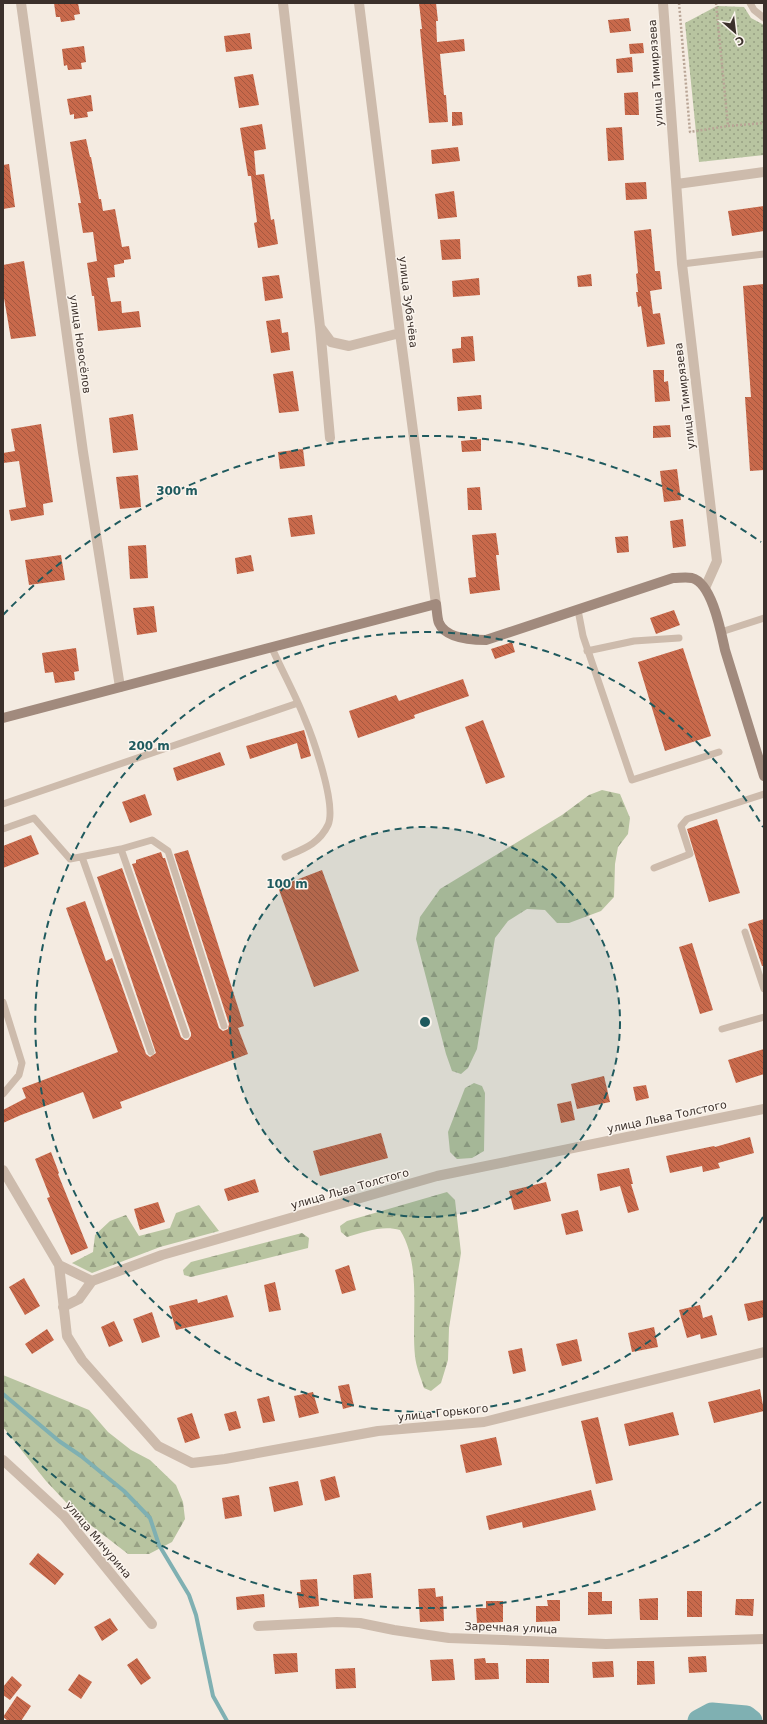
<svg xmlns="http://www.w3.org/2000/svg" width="767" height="1724" font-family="'DejaVu Sans',sans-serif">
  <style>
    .grass { fill: url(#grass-dots) }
    .forest { fill: url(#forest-firs) }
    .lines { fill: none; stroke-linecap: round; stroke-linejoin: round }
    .stream { stroke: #7fb0b2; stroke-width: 4 }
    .river { stroke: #7fb0b2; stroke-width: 23 }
    .building { fill: url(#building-back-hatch) }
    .path { stroke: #b9a596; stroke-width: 2.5; stroke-dasharray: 2 2; stroke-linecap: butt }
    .lane { stroke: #cdbbac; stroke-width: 7 }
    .street { stroke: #cdbbac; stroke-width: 10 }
    .secondary { stroke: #a18a7d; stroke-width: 10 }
    .ring { fill: none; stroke: #1f5a5e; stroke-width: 2; stroke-dasharray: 7 5 }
    .labels { text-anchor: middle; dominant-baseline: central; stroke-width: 3; stroke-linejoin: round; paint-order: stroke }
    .street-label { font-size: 11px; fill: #3b302b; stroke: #fbf5ee }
    .centre { fill: #1f5a5e; stroke: #fbf5ee; stroke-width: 2 }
    .ring-label { font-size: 12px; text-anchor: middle; font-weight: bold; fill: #1f5a5e; stroke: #fbf5ee; stroke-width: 3; stroke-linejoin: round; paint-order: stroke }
  </style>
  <defs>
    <pattern id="grass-dots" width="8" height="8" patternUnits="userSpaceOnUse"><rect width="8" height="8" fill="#b8c4a0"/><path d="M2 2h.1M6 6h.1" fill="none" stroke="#97a083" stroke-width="1.8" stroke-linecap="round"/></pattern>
    <pattern id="forest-firs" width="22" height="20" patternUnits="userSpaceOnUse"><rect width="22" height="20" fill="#b8c4a0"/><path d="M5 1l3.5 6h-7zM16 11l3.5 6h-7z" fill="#97a083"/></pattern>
    <pattern id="building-back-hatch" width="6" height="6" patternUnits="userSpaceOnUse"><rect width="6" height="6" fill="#c8694b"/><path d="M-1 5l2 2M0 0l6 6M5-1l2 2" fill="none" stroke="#a4573f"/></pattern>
  </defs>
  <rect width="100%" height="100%" fill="#f4ebe1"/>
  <path class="grass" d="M717 6 744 7 751 18 764 25V155L699 162 685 23Z"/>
  <path class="forest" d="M602 790 620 794 630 818 628 834 618 847 615 864 614 897 601 911 569 923H557L545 910 527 909 508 921 495 938 477 1049 468 1068 461 1074 452 1071 446 1054 416 939 420 917 440 889 562 815 589 795Z
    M474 1083 482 1086 485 1093 484 1151 472 1158 457 1159 450 1152 448 1132 465 1088Z
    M447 1192 455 1200 461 1253 449 1328 448 1360 441 1383 431 1391 424 1388C421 1378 416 1367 415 1356 411 1317 422 1265 400 1230 382 1225 365 1232 347 1237L341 1232 340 1226 347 1221Z
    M199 1205 219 1231 160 1247 92 1273 72 1263 93 1252 95 1235 110 1221 126 1215 139 1236 170 1228 176 1213Z
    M302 1233 309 1238 308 1248 191 1277 184 1275 183 1270 191 1262Z
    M3 1375 89 1410 108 1432 131 1450 150 1460 176 1485 183 1502 185 1519 172 1542 149 1554H128L79 1516 46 1481 3 1427Z"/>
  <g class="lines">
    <path class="stream" d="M3 1394 59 1441 81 1456 124 1491 150 1518 159 1545 189 1595 196 1615 213 1696 227 1721"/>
    <path class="river" d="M699 1721 712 1714 746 1717 751 1721"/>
  </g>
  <path class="building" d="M54 3H78L80 14 74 15 75 20 61 22 60 17H56Z
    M419 3H436L438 21H436L437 42 464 39 465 51 440 54 444 95H446L448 122 429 123 420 29H422Z
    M629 18 631 31 610 33 608 20Z
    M250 33 252 49 226 52 224 36Z
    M643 43 644 53 630 54 629 44Z
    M84 46 86 62 81 63 82 69 68 70 67 65 64 66 62 49Z
    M632 57 633 72 617 73 616 59Z
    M253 74 259 105 239 108 234 77Z
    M638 92 639 115H625L624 93Z
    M91 95 93 111 87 112 88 117 74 119V114L70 115 67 99Z
    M452 112H462L463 125 452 126Z
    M262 124 266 149 254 151 256 175 264 174 271 220 274 219 278 244 258 248 254 223 257 222 251 176H248L240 128Z
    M622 127 624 160 608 161 606 128Z
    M86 139 90 157H91L99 199H101L103 211 115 209 122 247 129 246 131 259 124 260V263L114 265 115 277 107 278 111 302 121 301 122 313 139 311 141 327 98 331 94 296H92L87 263 97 261 93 232 83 233 78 203H81L70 142Z
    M458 147 460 161 432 164 431 150Z
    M9 164 15 207 3 209V165Z
    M646 182 647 199 626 200 625 183Z
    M454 191 457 217 438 219 435 194Z
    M764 206V231L732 236 728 211Z
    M651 229 655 271H660L662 289 650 291 653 314 660 313 665 344 647 347 641 306 638 307 636 292H638L636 274 638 273 634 231Z
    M460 239 461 259 442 260 440 240Z
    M24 261 36 336 11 339 3 292V265Z
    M591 274 592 286 578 287 577 276Z
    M279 275 283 298 265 301 262 277Z
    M479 278 480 295 453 297 452 281Z
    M764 284V470L750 471 745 397H751L743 286Z
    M280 319 282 333 288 332 290 350 271 353 266 321Z
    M473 336 475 361 453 363 452 349 461 348V337Z
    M653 370H664V382L668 381 670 401 655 402Z
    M293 371 299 411 279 413 273 374Z
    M481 395 482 409 458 411 457 397Z
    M133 414 138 450 113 453 109 418Z
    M41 424 53 502 43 504 44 515 11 521 9 510 26 507 19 461 3 463V453L15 451 11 429Z
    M670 425 671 437 653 438V426Z
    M481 439V451L462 452 461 441Z
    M303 449 305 466 280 469 278 452Z
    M677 469 681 500 664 502 660 471Z
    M138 475 141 507 120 509 116 477Z
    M480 487 482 510H468L467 488Z
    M312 515 315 534 291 537 288 518Z
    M683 519 686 546 673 548 670 521Z
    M496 533 499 555H496L500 590 470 594 468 578 476 577 472 535Z
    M628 536 629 552 617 553 615 537Z
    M146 545 148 578 130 579 128 546Z
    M61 555 65 580 29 585 25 560Z
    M251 555 254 571 237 574 235 558Z
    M154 606 157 632 137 635 133 608Z
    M674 610 680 625 656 634 650 618Z
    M512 642 515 652 495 659 491 649Z
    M76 648 79 671 74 672 75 680 55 683 53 672 45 673 42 653Z
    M683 648 711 736 665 751 638 662Z
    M463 679 469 696 414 715 415 718 358 738 349 711 396 695 399 701Z
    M483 720 505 777 486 784 465 727Z
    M304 730 311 756 301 759 297 743 250 759 246 746Z
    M220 752 225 765 177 781 173 768Z
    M145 794 152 815 130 823 122 802Z
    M717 819 740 893 709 902 687 829Z
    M31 835 39 854 3 868V846Z
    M188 850 244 1026 238 1028 248 1054 120 1102 122 1108 93 1119 83 1092 21 1115 3 1123V1110L26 1098 22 1088 118 1052 66 908 85 901 106 961 112 958 146 1054 150 1057 156 1053 97 877 122 868 181 1037 185 1040H188L191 1036V1033L132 864 136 863V860L161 852 163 858H165L219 1028 223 1031 228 1029 229 1024 174 854Z
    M322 870 359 971 314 987 278 887Z
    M764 919V966H762L748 924Z
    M692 943 713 1010 700 1014 679 947Z
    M764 1049V1074L736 1083 728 1060Z
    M604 1076 610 1102 577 1109 571 1084Z
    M646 1085 649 1098 636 1101 633 1087Z
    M571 1101 575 1120 561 1123 557 1104Z
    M381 1133 388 1158 320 1176 313 1151Z
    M750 1137 754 1153 718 1163 720 1168 703 1172 702 1166 670 1173 666 1156 714 1146 715 1147Z
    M51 1152 59 1173 58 1174 88 1248 71 1255 47 1198 50 1197 35 1159Z
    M629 1168 633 1184H631L639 1210 628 1213 620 1186 600 1191 597 1174Z
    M255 1179 259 1192 228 1201 224 1189Z
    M546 1182 551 1201 514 1210 509 1191Z
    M158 1202 165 1222 140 1230 134 1209Z
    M578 1210 583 1231 566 1235 561 1214Z
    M349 1265 356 1290 342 1294 335 1270Z
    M24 1278 40 1306 25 1315 9 1287Z
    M275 1282 281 1310 269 1312 264 1285Z
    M227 1295 234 1317 176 1330 169 1306 197 1299 198 1303Z
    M764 1300V1317L748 1321 744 1304Z
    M700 1305 703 1318 712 1315 717 1335 701 1339 700 1334 687 1338 679 1310Z
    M152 1312 160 1337 142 1343 133 1319Z
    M114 1321 123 1341 109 1347 101 1327Z
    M654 1327 658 1347 632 1352 628 1333Z
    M47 1329 54 1340 32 1354 25 1344Z
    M577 1339 582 1361 562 1366 556 1344Z
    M522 1348 526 1371 513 1374 508 1351Z
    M349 1384 354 1406 343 1409 338 1386Z
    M760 1389 764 1411 714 1423 708 1402Z
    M313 1392 319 1413 299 1418 294 1396Z
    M269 1396 275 1421 263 1423 257 1399Z
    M236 1411 241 1428 229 1431 224 1414Z
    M673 1412 679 1435 629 1446 624 1424Z
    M192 1413 200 1438 185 1443 177 1418Z
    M598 1417 613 1480 596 1484 581 1421Z
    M496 1437 502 1465 466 1473 460 1445Z
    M335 1476 340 1497 325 1501 320 1480Z
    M298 1481 303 1505 274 1512 269 1487Z
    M591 1490 596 1510 523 1528 522 1522 489 1530 486 1516Z
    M239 1495 242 1516 225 1519 222 1498Z
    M38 1553 64 1574 55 1585 29 1564Z
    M371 1573 373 1598 354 1599 353 1575Z
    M317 1579 319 1606 299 1608 297 1592H301L300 1580Z
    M435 1588 436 1597 443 1596 444 1621 420 1622 418 1589Z
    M687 1591H702V1617H687Z
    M588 1592H602V1601H612V1614L588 1615Z
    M264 1594 265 1607 237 1610 236 1597Z
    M658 1598V1620H640L639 1599Z
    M736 1599H754L753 1616 735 1615Z
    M547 1600H560V1621L536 1622V1606H548Z
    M486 1601H503V1622L477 1623 476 1608H486Z
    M110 1618 118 1630 102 1641 94 1627Z
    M297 1653 298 1672 275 1674 273 1654Z
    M706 1656 707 1672 689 1673 688 1657Z
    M137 1658 151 1678 141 1685 127 1665Z
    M485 1658 486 1663H498L499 1679 475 1680 474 1659Z
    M453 1659 455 1680 432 1681 430 1660Z
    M526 1659H549V1683H526Z
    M613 1661 614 1677 593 1678 592 1662Z
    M637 1661H654L655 1684 637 1685Z
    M355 1668 356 1688 336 1689 335 1669Z
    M79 1674 92 1682 81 1699 68 1690Z
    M12 1676 22 1685 10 1700 3 1695V1687Z
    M17 1696 31 1706 21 1721H8L3 1717Z"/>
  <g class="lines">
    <path class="path" d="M679 3 690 132 728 126 764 123
      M716 3 728 126"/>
    <path class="lane" d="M750 3 754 10 764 18
      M682 264 764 254
      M578 610 583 636 632 780 719 752
      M721 632 764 618
      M272 648C282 671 295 694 304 717 313 738 337 805 328 825 319 844 303 849 285 857
      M587 651 634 641 679 638
      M3 804 298 703
      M3 829 34 818 70 859 121 849 152 840 168 851 224 1026
      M121 849 186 1035
      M82 857 151 1052
      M654 868 690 854 681 826 687 819 764 794
      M745 932 764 989
      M3 1002 22 1063 19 1075 3 1094
      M722 1029 764 1017"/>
    <path class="street" d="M21 3 83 452 120 687
      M283 3 320 327 330 438
      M359 3 400 333 436 604
      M663 3 682 264 717 561 705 588
      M677 184 764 172
      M320 327 331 342 349 346 400 333
      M3 1170 59 1265 92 1281 162 1255 437 1176 764 1109
      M59 1265 67 1336 82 1360 158 1446 192 1463 225 1459 378 1431 484 1422 764 1352
      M63 1307 79 1299 92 1281
      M3 1460 64 1516 152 1624
      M258 1626 337 1622 360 1623 394 1630 449 1638 606 1644 764 1639"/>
    <path class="secondary" d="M3 718 436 604C437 610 437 618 439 623 446 639 472 640 486 640L673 578C679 578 686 577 692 578 712 583 721 632 725 650L764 776"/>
  </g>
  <circle cx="425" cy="1022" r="195" fill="#1f5a5e" fill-opacity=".12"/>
  <g class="ring">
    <circle cx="425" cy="1022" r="195"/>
    <path d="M763 1217A390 390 0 1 1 763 827"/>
    <path d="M761 1502A586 586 0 0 1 3 1429M3 615A586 586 0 0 1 761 542"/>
  </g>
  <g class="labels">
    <g class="street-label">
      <text transform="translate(656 73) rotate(-94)">улица Тимирязева</text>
      <text transform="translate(408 302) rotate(83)">улица Зубачёва</text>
      <text transform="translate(80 344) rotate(82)">улица Новосёлов</text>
      <text transform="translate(685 396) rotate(-97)">улица Тимирязева</text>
      <text transform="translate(667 1117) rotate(-12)">улица Льва Толстого</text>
      <text transform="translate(350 1189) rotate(-16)">улица Льва Толстого</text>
      <text transform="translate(443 1413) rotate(-6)">улица Горького</text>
      <text transform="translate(98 1540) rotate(50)">улица Мичурина</text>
      <text transform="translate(511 1628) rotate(2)">Заречная улица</text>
    </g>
  </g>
  <circle cx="425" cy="1022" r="6" class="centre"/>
  <g class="ring-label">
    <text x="177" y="495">300 m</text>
    <text x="149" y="750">200 m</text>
    <text x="287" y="888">100 m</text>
  </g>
  <rect width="767" height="1724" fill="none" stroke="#3b302b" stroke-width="8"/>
  <g transform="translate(735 32) rotate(152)" stroke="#fbf5ee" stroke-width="3" paint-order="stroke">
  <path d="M0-3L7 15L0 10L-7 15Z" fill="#3b302b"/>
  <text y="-6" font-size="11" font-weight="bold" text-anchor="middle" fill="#3b302b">С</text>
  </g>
</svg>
